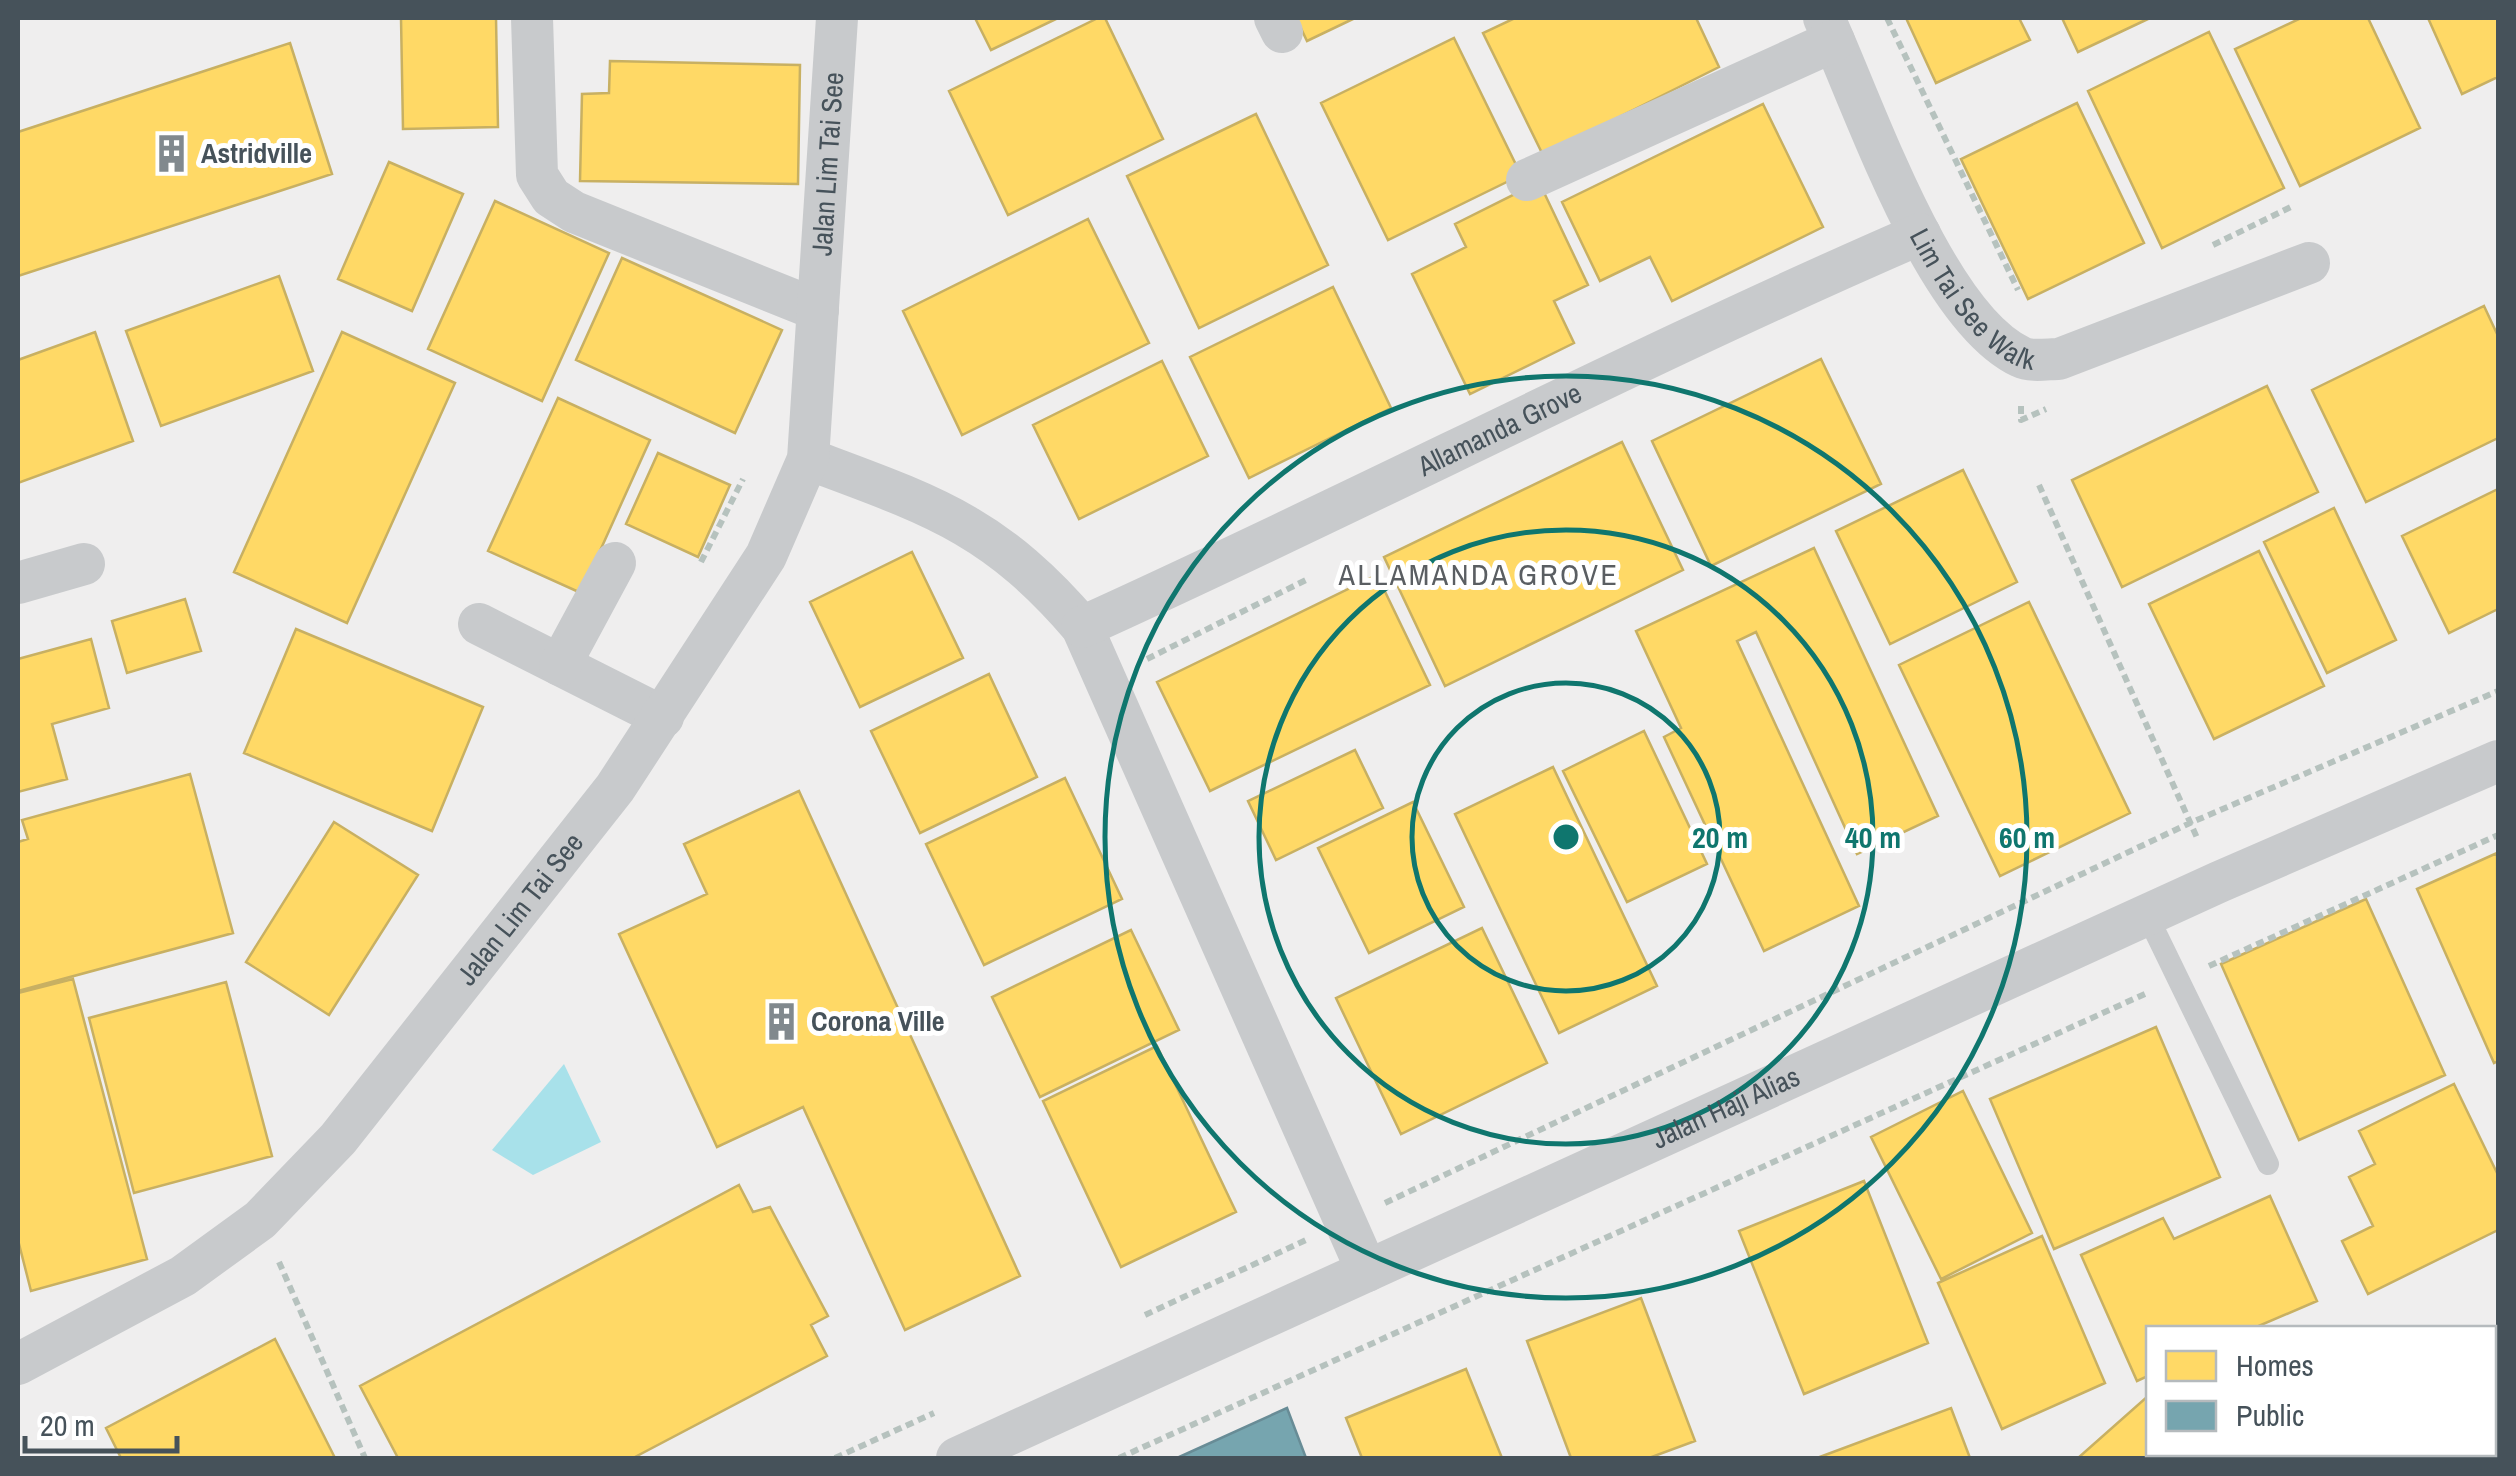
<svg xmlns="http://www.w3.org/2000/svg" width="2516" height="1476" font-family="'Archivo Narrow',sans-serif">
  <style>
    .water { fill: #a8e1ea }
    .homes { fill: #ffd966; stroke: #c8b062; stroke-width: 2.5 }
    .public { fill: #76a5af; stroke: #688c96; stroke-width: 2.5 }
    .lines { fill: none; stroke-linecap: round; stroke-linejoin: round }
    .path { stroke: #b6c2be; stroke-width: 6; stroke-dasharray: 8 5; stroke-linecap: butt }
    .lane { stroke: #c8cacc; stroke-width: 22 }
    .street { stroke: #c8cacc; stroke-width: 42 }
    .ring { fill: none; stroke: #0f766e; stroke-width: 5 }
    .labels { text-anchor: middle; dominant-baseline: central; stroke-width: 10; stroke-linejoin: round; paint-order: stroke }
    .poi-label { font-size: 28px; font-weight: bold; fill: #46525a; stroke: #fff; text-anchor: start }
    .street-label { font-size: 28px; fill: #46525a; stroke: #fff }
    .neighbourhood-label { font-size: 30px; letter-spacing: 2.5px; fill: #5a5e62; stroke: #fff }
    .centre { fill: #0f766e; stroke: #fff; stroke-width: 5 }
    .ring-label { font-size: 30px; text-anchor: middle; font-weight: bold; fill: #0f766e; stroke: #fff; stroke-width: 10; stroke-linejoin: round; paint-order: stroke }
  </style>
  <rect width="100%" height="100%" fill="#efeeee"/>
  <path class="water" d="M564 1064 601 1142 533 1175 492 1150Z"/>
  <path class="homes" d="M401 18H496L498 127 403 129Z
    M975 18H1058L991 50Z
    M1098 18H1105L1163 139 1008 215 949 91Z
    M1296 18H1355L1307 41Z
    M1515 18H1696L1719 67 1543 155 1483 33Z
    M1906 18H2019L2030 40 1936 83Z
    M2062 18H2150L2078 52Z
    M2301 18H2368L2420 128 2300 186 2235 49Z
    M2428 18H2498V77L2462 94Z
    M2209 32 2284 188 2162 248 2088 91Z
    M1454 38 1521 175 1388 240 1321 103Z
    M290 43 332 174 18 276V132Z
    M610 61 800 65 798 184 580 181 582 94 609 93Z
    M2077 103 2144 243 2028 299 1961 159Z
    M1763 104 1823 227 1672 301 1650 257 1600 281 1562 202Z
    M1256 114 1328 265 1199 328 1127 176Z
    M389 162 463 194 412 311 338 279Z
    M1539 182 1588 285 1554 301 1574 343 1470 394 1412 274 1466 247 1455 224Z
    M495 201 609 253 542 401 428 349Z
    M1088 219 1149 343 962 435 903 311Z
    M622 258 782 330 735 433 576 360Z
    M279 276 313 371 161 426 126 331Z
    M1333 287 1391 408 1249 478 1190 357Z
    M2484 306 2498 336V438L2366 502 2312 390Z
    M95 332 133 441 18 483V360Z
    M342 332 455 383 347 623 234 572Z
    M1821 359 1881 484 1711 566 1652 441Z
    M1162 361 1208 456 1079 519 1033 425Z
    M2267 386 2318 492 2122 587 2072 480Z
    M558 398 650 440 581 593 488 551Z
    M1622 442 1683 570 1445 686 1384 557Z
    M658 453 730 485 698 557 626 524Z
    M1963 470 2017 582 1890 644 1836 531Z
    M2498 489V609L2449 633 2402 536Z
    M2334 508 2396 640 2327 673 2264 542Z
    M1814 548 1938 816 1857 854 1756 632 1737 641 1859 906 1764 951 1664 737 1681 728 1636 631Z
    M2259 551 2324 686 2214 739 2149 604Z
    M912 552 963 658 860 707 810 602Z
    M1377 575 1430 685 1210 791 1157 682Z
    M185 599 201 651 127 673 112 621Z
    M2029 602 2130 813 2000 876 1899 665Z
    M296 629 483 707 432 831 244 753Z
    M91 639 109 708 52 724 67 779 18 792V659Z
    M989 674 1037 777 920 833 871 731Z
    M1644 731 1707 864 1627 902 1563 771Z
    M1355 750 1383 808 1276 860 1248 801Z
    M1553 767 1657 986 1559 1033 1455 814Z
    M190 774 233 933 18 991V842L28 839 22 820Z
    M1065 778 1122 899 984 965 926 844Z
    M799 791 1020 1276 905 1330 803 1107 717 1147 619 934 707 894 684 844Z
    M1413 802 1464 907 1369 953 1318 848Z
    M334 822 418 875 329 1015 246 962Z
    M2497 853 2498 1061 2494 1063 2417 889Z
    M2366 899 2445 1075 2299 1140 2221 964Z
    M1482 928 1547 1063 1401 1134 1336 998Z
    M1131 930 1179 1030 1040 1097 992 997Z
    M73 979 147 1259 31 1291 18 1240V993Z
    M226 982 272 1156 134 1193 89 1018Z
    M2156 1027 2220 1177 2054 1249 1990 1099Z
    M1157 1046 1236 1212 1121 1267 1043 1101Z
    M2454 1084 2498 1175V1230L2368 1294 2342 1241 2373 1226 2349 1177 2375 1164 2359 1131Z
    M1963 1091 2032 1233 1941 1279 1871 1137Z
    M1864 1181 1928 1343 1804 1394 1739 1231Z
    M739 1185 753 1212 770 1207 828 1316 811 1325 827 1356 633 1458H398L360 1386Z
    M2270 1196 2317 1301 2254 1328H2148V1376L2137 1381 2081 1255 2163 1218 2174 1239Z
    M2042 1236 2105 1383 2002 1429 1938 1283Z
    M1641 1298 1695 1441 1649 1458H1571L1527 1341Z
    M275 1339 335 1458H121L106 1428Z
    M1466 1369 1502 1458H1362L1346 1418Z
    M2148 1396V1454H2272L2276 1458H2078Z
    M1951 1408 1970 1458H1817Z"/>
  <path class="public" d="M1287 1408 1306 1458H1177Z"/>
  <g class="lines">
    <path class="path" d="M1887 18 2018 290
      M2213 245 2293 206
      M2021 406V420L2046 409
      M2039 485 2198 840
      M701 562 743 479
      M1147 659 1306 580
      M2209 966 2498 835
      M1385 1203 2190 823 2498 691
      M279 1262 365 1458
      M1145 1315 1306 1240
      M835 1458 934 1413
      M1119 1458 2147 993"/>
    <path class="lane" d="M2147 915 2268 1164"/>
    <g class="street">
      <path d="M532 18 537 175 551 197 574 212 818 310"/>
      <path d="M1275 18 1282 32"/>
      <path id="s1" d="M1824 18C1864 105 1934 316 2021 357 2031 362 2048 359 2059 359L2309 263"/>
      <path d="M1527 180 1834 41"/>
      <path d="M808 459C931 505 994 524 1082 627L1367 1271"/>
      <path d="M18 583 84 564"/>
      <path d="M479 624 663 717"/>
      <path id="s2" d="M1082 627C1363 500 1636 357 1920 234"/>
      <path d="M560 665 615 563"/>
      <path id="s3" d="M18 1364 183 1276 260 1220 338 1139 615 788 766 556 808 459 837 18"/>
      <path id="s4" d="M957 1458 2219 882 2498 761"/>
    </g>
  </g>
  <g class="ring">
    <circle cx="1566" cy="837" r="154"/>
    <circle cx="1566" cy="837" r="307"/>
    <circle cx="1566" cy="837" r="461"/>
  </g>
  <defs>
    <symbol id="building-bare" viewBox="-9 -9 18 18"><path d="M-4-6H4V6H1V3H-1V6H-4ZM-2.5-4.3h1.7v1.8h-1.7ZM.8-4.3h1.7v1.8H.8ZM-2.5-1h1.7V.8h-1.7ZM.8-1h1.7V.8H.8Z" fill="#81898e" stroke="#fff" stroke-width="2.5" paint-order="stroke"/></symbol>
  </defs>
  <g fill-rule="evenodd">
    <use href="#building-bare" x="144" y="126" width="55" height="55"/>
    <use href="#building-bare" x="754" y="994" width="55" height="55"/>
  </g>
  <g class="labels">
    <g class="poi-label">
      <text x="201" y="153">Astridville</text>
      <text x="811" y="1021">Corona Ville</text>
    </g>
    <g class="street-label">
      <text stroke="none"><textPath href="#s3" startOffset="1520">Jalan Lim Tai See</textPath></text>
      <text stroke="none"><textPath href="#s1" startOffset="322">Lim Tai See Walk</textPath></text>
      <text stroke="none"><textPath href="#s2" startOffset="462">Allamanda Grove</textPath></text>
      <text stroke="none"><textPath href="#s3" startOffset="688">Jalan Lim Tai See</textPath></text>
      <text stroke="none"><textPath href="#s4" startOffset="845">Jalan Haji Alias</textPath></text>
    </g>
    <g class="neighbourhood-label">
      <text x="1479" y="574">ALLAMANDA GROVE</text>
    </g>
  </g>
  <circle cx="1566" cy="837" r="15" class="centre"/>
  <g class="ring-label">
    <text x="1720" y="848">20 m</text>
    <text x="1873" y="848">40 m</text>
    <text x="2027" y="848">60 m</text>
  </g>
  <rect width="2516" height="1476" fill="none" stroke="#46525a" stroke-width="40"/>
  <rect x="2146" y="1326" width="350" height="130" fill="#ffffff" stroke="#b5babd" stroke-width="2.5"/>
  <rect x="2166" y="1351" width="50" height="30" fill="#ffd966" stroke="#b5babd" stroke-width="2.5"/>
  <text x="2236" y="1376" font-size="30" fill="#46525a">Homes</text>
  <rect x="2166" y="1401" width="50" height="30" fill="#76a5af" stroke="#b5babd" stroke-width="2.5"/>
  <text x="2236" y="1426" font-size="30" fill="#46525a">Public</text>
  <path d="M25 1436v15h152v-15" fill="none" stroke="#46525a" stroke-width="5"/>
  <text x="40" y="1436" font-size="30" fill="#46525a" stroke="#ffffff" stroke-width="8" paint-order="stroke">20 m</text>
</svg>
